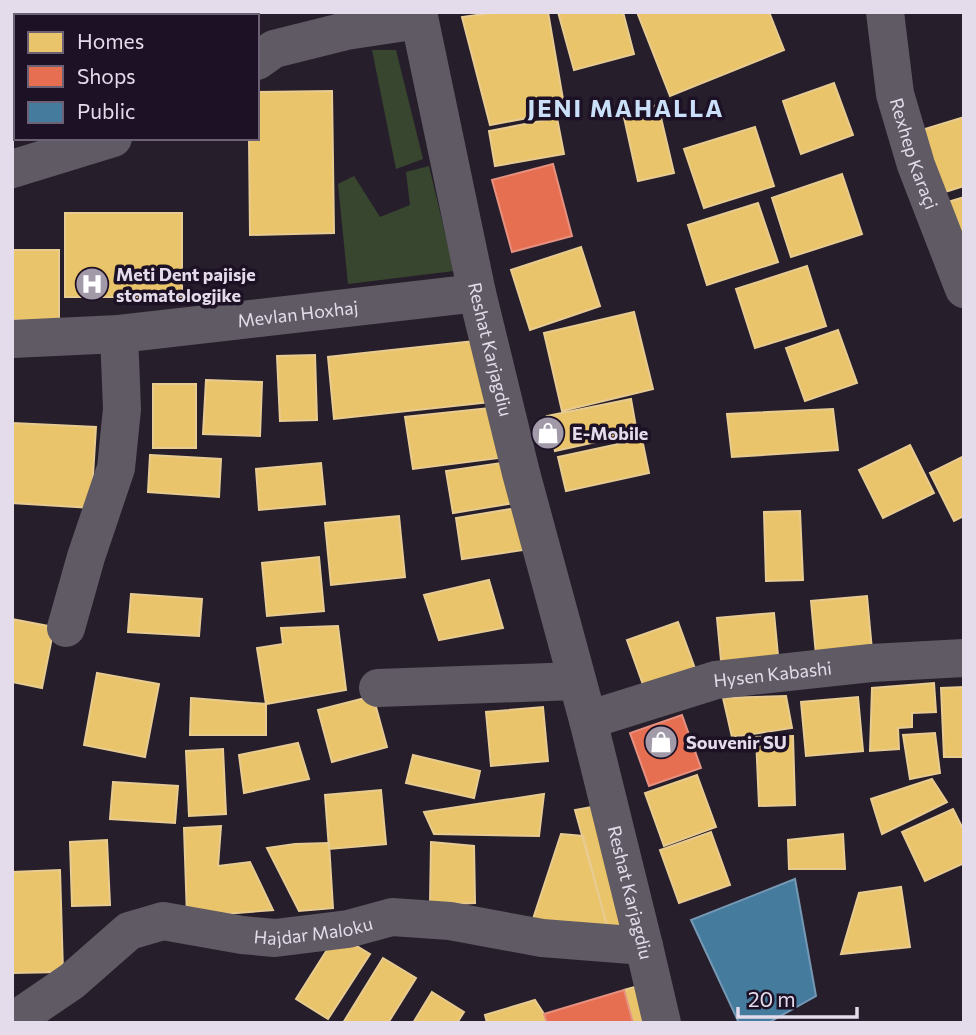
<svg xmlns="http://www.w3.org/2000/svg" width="976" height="1035" font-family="Commissioner,sans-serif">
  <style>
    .green { fill: #38462f }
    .homes { fill: #e9c46a; stroke: #e8cb91; stroke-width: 2 }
    .shops { fill: #e76f51; stroke: #e6907f; stroke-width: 2 }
    .public { fill: #457b9d; stroke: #7598b4; stroke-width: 2 }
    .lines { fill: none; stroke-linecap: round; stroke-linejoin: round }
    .minor { stroke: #5f5a64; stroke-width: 38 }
    .labels { text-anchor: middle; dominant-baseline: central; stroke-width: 7; stroke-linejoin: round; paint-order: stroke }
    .street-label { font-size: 18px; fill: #e4dceb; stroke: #1d1126 }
    .poi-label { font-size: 18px; font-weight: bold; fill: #e4dceb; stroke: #1d1126; text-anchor: start }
    .district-label { font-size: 24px; font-weight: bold; letter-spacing: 2px; fill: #cae0f8; stroke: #1d1126 }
  </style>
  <rect width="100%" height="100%" fill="#261f2b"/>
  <path class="green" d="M372 50H396L423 159 396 169Z
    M429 166 454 271 348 284 338 184 354 176 380 217 410 205 406 172Z"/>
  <path class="homes" d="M17 12H191V16H17Z
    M498 12H548L565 111 490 125 462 17Z
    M558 12H623L634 54 574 70Z
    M637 12H769L784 50 670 96Z
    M834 83 853 135 801 154 783 101Z
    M332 91 334 233 250 235 249 138H257V92Z
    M658 105 674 173 638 181 623 113Z
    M964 117V186L942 193 922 130Z
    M557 118 564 154 495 166 489 131Z
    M755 127 774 186 704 208 684 149Z
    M842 174 862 234 791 257 772 198Z
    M964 197V247L948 202Z
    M758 203 778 262 707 285 688 225Z
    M65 213H182V297H65Z
    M581 247 600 306 530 330 511 270Z
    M12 250H59V320H12Z
    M807 266 826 326 755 348 736 289Z
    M634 312 653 389 562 411 544 333Z
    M838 330 857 383 805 401 786 348Z
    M483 340 490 402 334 419 328 357Z
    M315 355 317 420 280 421 277 356Z
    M206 380 262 382 260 436 203 434Z
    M153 384H196V448H153Z
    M631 399 637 433 555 451 547 416Z
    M499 407 507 457 413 469 405 417Z
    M833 409 838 450 732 457 727 414Z
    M12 423 96 427 91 508 12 503Z
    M642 439 649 473 566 491 558 457Z
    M910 445 934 493 883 518 859 470Z
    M150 455 221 459 219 497 148 492Z
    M964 456V516L954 521 930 473Z
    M515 461 521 502 453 513 446 471Z
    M321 463 325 504 259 510 256 469Z
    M523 507 530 549 462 559 456 518Z
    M800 511 803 580 766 581 764 512Z
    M399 516 405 577 331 585 325 523Z
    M319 557 324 611 267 616 262 563Z
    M489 580 503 628 439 640 424 595Z
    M131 594 202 599 199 636 128 632Z
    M867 596 872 650 816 655 811 601Z
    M774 613 779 666 722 671 717 618Z
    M12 619 54 627 42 688 12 682Z
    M678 622 697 674 646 693 627 640Z
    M338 626 346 690 266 704 257 648 283 644 281 628Z
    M97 673 159 684 145 757 84 745Z
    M934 683 936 712 912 713V727L898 728 899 749 870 751 872 688Z
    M964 687V757H944L941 688Z
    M373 696 387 747 332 762 318 710Z
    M786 696 792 728 732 737 723 698Z
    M858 697 863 751 806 756 801 702Z
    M191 698 266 704V735H190Z
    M543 707 548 761 491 766 486 712Z
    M935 733 940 773 910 779 903 735Z
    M793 736 795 805 759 806 756 737Z
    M298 743 309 779 244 793 239 755Z
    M223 749 226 814 189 816 186 751Z
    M413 755 480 771 474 798 406 783Z
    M697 775 716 827 664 846 645 793Z
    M932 779 947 802 882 834 871 799Z
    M113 782 178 786 175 823 110 819Z
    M381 790 386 844 329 849 325 795Z
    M544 794 539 836 434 834 424 812Z
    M603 805 632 927 609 933 575 810Z
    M953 809 964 831V863L925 881 902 832Z
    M221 826 218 866 250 862 273 910 187 917 184 828Z
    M711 832 730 885 679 903 660 850Z
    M561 834 583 836 609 933 532 922Z
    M843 834 845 869H789L788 840Z
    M107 840 110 905 72 906 70 842Z
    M431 842 474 846 475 903 430 905Z
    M329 843 333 908 299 911 267 848 295 844Z
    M60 870 63 972 12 973V872Z
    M901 887 910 947 841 954 859 893Z
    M337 934 370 954 328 1019 296 999Z
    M383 958 416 978 388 1023H343Z
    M642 985 653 1023H633L624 990Z
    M432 992 464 1012 457 1023H413Z
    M535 1000 544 1014 547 1023H487L485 1015Z"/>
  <path class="shops" d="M553 164 572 236 512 252 492 180Z
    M682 715 701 768 649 786 630 733Z
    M624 990 633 1023H547L544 1014Z"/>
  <path class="public" d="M795 879 816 996 768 1023H739L691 920Z"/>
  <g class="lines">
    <g class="minor">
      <path id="s1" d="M418 12 477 293 521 473 588 720 644 946 662 1023"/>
      <path id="s2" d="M885 12 895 94 916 165 964 289"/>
      <path d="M257 61 274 49 346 31 419 20"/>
      <path d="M12 169 113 138"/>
      <path id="s3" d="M12 339 119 334 477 293"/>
      <path d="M66 628 86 557 116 468 122 409 119 334"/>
      <path d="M378 688 577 681"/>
      <path id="s4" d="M588 720 716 680 871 663 964 658"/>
      <path id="s5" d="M12 1022 72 981 129 931 163 921 242 935 275 938 348 929 392 917 450 921 542 938 644 946"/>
    </g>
  </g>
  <defs>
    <symbol id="hospital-disc" viewBox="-11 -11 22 22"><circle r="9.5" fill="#a29aa8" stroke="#1d1126"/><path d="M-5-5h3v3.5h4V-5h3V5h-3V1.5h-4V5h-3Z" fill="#fff"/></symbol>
    <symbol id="shop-disc" viewBox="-11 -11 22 22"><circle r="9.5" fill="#a29aa8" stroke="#1d1126"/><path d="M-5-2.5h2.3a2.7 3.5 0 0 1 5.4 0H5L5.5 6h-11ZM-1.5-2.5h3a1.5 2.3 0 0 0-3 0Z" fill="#fff"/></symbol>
  </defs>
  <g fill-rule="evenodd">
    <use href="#hospital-disc" x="73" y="265" width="38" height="38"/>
    <use href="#shop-disc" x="529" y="414" width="38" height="38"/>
    <use href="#shop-disc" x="642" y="723" width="38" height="38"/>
  </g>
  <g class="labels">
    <g class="street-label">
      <text stroke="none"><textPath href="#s2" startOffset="145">Rexhep Karaçi</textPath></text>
      <text stroke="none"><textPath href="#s3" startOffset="287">Mevlan Hoxhaj</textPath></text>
      <text stroke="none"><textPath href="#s1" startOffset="345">Reshat Karjagdiu</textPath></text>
      <text stroke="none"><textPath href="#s4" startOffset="191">Hysen Kabashi</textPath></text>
      <text stroke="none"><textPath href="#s1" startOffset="906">Reshat Karjagdiu</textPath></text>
      <text stroke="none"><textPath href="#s5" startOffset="336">Hajdar Maloku</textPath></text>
    </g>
    <g class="poi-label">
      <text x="116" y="274">Meti Dent pajisje<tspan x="116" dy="21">stomatologjike</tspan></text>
      <text x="572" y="433">E-Mobile</text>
      <text x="686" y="742">Souvenir SU</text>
    </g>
    <g class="district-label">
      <text x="626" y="107">JENI MAHALLA</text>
    </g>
  </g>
  <rect width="976" height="1035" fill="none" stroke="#e4dceb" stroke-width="28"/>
  <rect x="14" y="14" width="245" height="126" fill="#1d1126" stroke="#6d6275" stroke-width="2"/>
  <rect x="28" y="32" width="35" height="21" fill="#e9c46a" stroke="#6d6275" stroke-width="2"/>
  <text x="77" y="49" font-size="21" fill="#e4dceb">Homes</text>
  <rect x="28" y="66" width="35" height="21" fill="#e76f51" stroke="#6d6275" stroke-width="2"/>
  <text x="77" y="84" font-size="21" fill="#e4dceb">Shops</text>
  <rect x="28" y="102" width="35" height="21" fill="#457b9d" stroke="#6d6275" stroke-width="2"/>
  <text x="77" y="119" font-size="21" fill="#e4dceb">Public</text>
  <path d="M738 1007v10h119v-10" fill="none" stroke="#e4dceb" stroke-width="3.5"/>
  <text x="748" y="1007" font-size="21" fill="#e4dceb" stroke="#1d1126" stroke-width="5" paint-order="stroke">20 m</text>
</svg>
